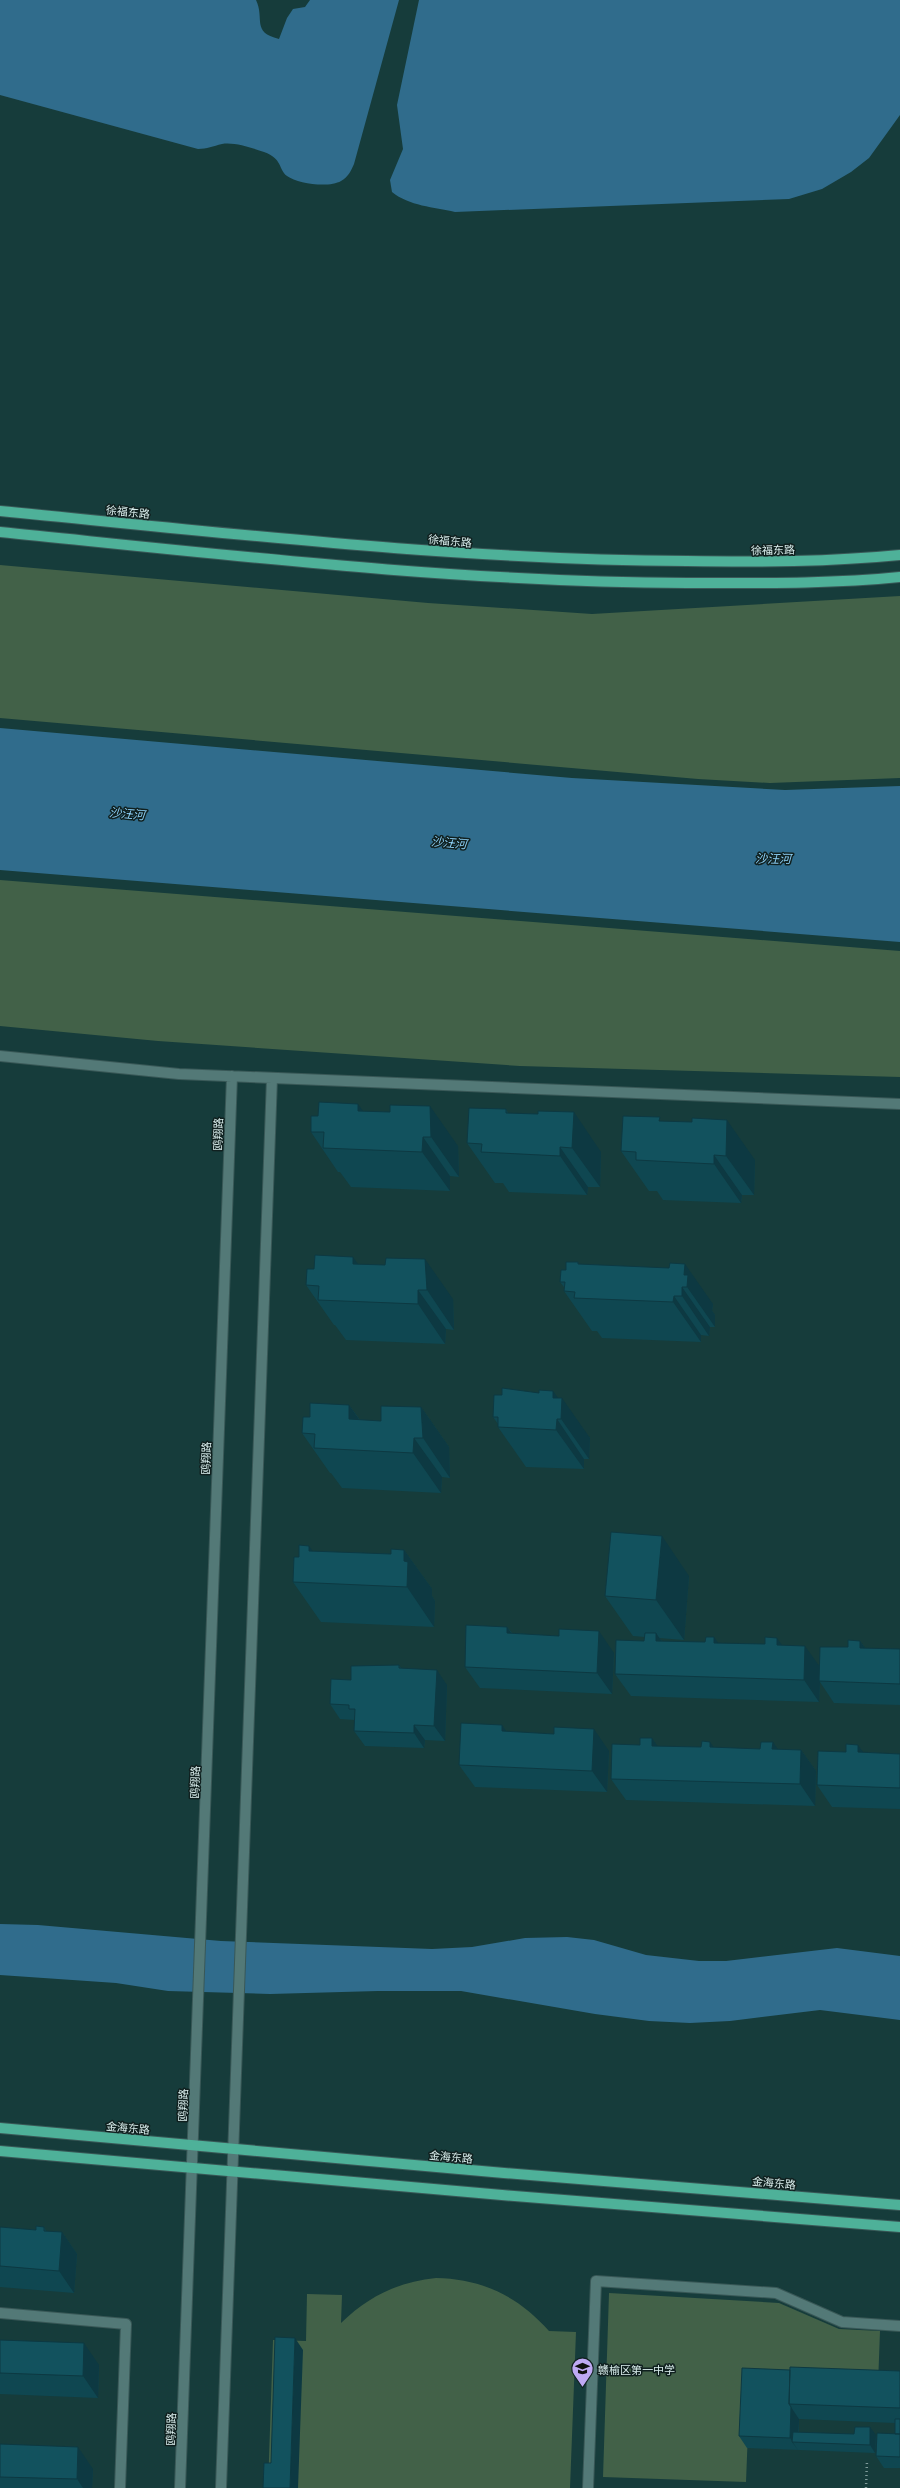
<svg xmlns="http://www.w3.org/2000/svg" width="900" height="2488" font-family="Literata,'Noto Sans SC',serif">
  <style>
    .green { fill: #426148 }
    .water { fill: #306c8c }
    .lines { fill: none; stroke-linecap: round; stroke-linejoin: round }
    .minor-casing { stroke: #395857; stroke-width: 12 }
    .major-casing { stroke: #395857; stroke-width: 12 }
    .path { stroke: #7f9b9a; stroke-width: 2.5; stroke-dasharray: 1 3; stroke-linecap: butt }
    .minor { stroke: #537977; stroke-width: 10 }
    .major { stroke: #4eb199; stroke-width: 10 }
    .wall { fill: #0f4751 }
    .shaded-wall { fill: #0d3942 }
    .building { fill: #12525e; stroke: #0d3942 }
    .labels { text-anchor: middle; dominant-baseline: central; stroke-width: 3; stroke-linejoin: round; paint-order: stroke }
    .street-label { font-size: 11px; fill: #dbefee; stroke: #10201f }
    .poi-label { font-size: 11px; fill: #dbefee; stroke: #10201f; text-anchor: start }
    .water-label { font-size: 12px; font-style: italic; fill: #8dd1f8; stroke: #10201f }
  </style>
  <rect width="100%" height="100%" fill="#163c3b"/>
  <path class="green" d="M0 565 428 603 592 614 900 596V778L770 783 698 779 0 718Z
    M0 880 900 951V1077L520 1066 158 1041 0 1026Z
    M436 2278C482 2279 518 2296 549 2331L576 2332 570 2488H268L273 2340 306 2341 307 2294 342 2295 341 2323C369 2296 398 2282 436 2278Z
    M609 2293 779 2303 839 2329 880 2331 878 2385 750 2380 746 2482 603 2477Z"/>
  <path class="water" d="M0 0H256C265 19 251 32 279 39L287 18 293 9 305 7 310 0H399L354 164C351 171 348 177 341 181 329 188 298 184 287 176 278 169 283 159 264 152 252 148 235 142 222 144 213 146 207 149 198 149L0 95Z
    M419 0H900V115L869 158 851 172 822 189 789 199 455 212C434 207 409 206 392 192L390 180 403 149 397 105Z
    M0 728 572 778 785 790 900 786V942L0 870Z
    M0 1924 38 1925 221 1941 432 1949 472 1947 525 1938 567 1937 594 1940 646 1955 699 1961H726L837 1948 900 1956V2020L820 2010 730 2021 690 2023 649 2021 595 2014 461 1991H378L270 1994 168 1991 116 1983 0 1975Z"/>
  <g class="lines">
    <defs>
      <path id="minor" d="M0 1056 179 1074 900 1104
        M0 2313 126 2324 120 2488
        M180 2488 232 1076
        M221 2488 272 1078
        M588 2488 596 2281 776 2293 842 2322 900 2326"/>
      <path id="major" d="M0 511C228 533 457 560 687 561 758 562 829 562 900 555
        M0 532C228 555 457 582 687 583 758 583 829 584 900 577
        M0 2128 504 2173 900 2205
        M0 2151 502 2195 900 2227"/>
    </defs>
    <use href="#minor" class="minor-casing"/>
    <use href="#major" class="major-casing"/>
    <path class="path" d="M866 2488 867 2461"/>
    <use href="#minor" class="minor"/>
    <use href="#major" class="major"/>
  </g>
  <path class="wall" d="M506 1109 508 1113 601 1152 600 1187H588L587 1195 509 1192 503 1183H495L467 1143Z
    M363 1111 458 1146 459 1177 450 1176V1191L351 1187 340 1172H338L311 1132Z
    M662 1121 755 1160 754 1195H742L741 1203 663 1200 657 1191H649L621 1151Z
    M578 1262 579 1264 669 1268 713 1304 712 1311 715 1315V1327H710L709 1336 701 1335V1342L602 1338 597 1331H592L564 1291V1287L560 1282 566 1270Z
    M358 1264 453 1299 454 1330 446 1329 445 1344 346 1340 335 1325H334L306 1285Z
    M502 1395 558 1398 590 1438 589 1459H584V1469L526 1467 498 1427V1424L493 1417Z
    M349 1405 360 1420 381 1421 421 1407 449 1447 450 1478 442 1477 441 1493 342 1488 331 1473H330L302 1433Z
    M404 1550 432 1589V1596L435 1601 434 1627 321 1622 293 1582 299 1557 313 1551 391 1554Z
    M689 1576 684 1640 659 1638 662 1641 782 1645 819 1666 848 1647 860 1641 865 1648 900 1649V1705L834 1703 820 1682 819 1702 631 1696 615 1674 644 1641 645 1637 633 1636 605 1596Z
    M507 1627 512 1633 559 1636 614 1653 612 1694 480 1688 465 1667Z
    M399 1665 401 1668 447 1685 445 1741 425 1740 424 1748 365 1746 354 1731 355 1720 340 1719 330 1704 351 1680Z
    M502 1725 506 1732 609 1751 607 1792 475 1787 459 1765Z
    M652 1738 657 1746 801 1750 816 1771 815 1806 626 1800 611 1779Z
    M863 1752 900 1754V1809L832 1807 817 1785Z
    M0 2227 36 2230 44 2227 46 2231 62 2232 77 2254 74 2293 0 2287Z
    M0 2340 99 2365 98 2398 0 2394Z
    M790 2370 900 2371V2468H884L876 2456 895 2434V2423L799 2419V2432L876 2435 875 2453 747 2448 739 2436Z
    M0 2444 93 2469 92 2488H0Z"/>
  <path class="shaded-wall" d="M358 1104 386 1143 358 1111Z
    M430 1106 458 1146 459 1177 431 1137Z
    M574 1112 601 1152 600 1187 572 1148Z
    M727 1120 755 1160 754 1195 726 1156Z
    M423 1137 450 1176V1191L422 1152Z
    M560 1147 588 1187 587 1195 560 1156Z
    M714 1155 742 1195 741 1203 714 1164Z
    M353 1257 381 1296 353 1264Z
    M425 1259 453 1299 454 1330 427 1290Z
    M685 1264 713 1304 712 1311 715 1315V1327L687 1287 684 1275Z
    M682 1287 710 1327 709 1336 682 1296Z
    M418 1290 446 1329 445 1344 418 1304Z
    M674 1296 701 1335V1342L673 1302Z
    M553 1391 562 1403V1398L590 1438 589 1459 561 1419 553 1398Z
    M349 1405 377 1445 349 1419Z
    M421 1407 449 1447 450 1478 423 1438Z
    M557 1419 584 1459V1469L556 1430Z
    M414 1438 442 1477 441 1493 413 1453Z
    M662 1536 689 1576 684 1640 656 1600Z
    M309 1546 336 1584 309 1551Z
    M404 1550 432 1589V1596L435 1601 434 1627 407 1587 404 1561Z
    M507 1627 522 1648 507 1633Z
    M599 1631 614 1653 612 1694 597 1673Z
    M656 1633 671 1655 656 1641Z
    M714 1637 730 1659 714 1643Z
    M777 1638 792 1659 777 1645Z
    M860 1641 875 1662 860 1648Z
    M805 1646 820 1667 819 1681 820 1682 819 1702 804 1680Z
    M437 1670 447 1685 445 1741 434 1726Z
    M414 1725 425 1740 424 1748 414 1733Z
    M502 1725 517 1747 502 1731Z
    M594 1729 609 1751 607 1792 592 1771Z
    M652 1738 667 1760 652 1746Z
    M710 1742 725 1763 710 1747Z
    M773 1742 788 1764 772 1749Z
    M858 1745 873 1766 858 1752Z
    M801 1750 816 1771 815 1806 800 1784Z
    M62 2232 77 2254 74 2293 59 2271Z
    M295 2338 303 2350 298 2488H290Z
    M84 2343 99 2365 98 2398 83 2376Z
    M791 2407 799 2419 798 2442H792L798 2450 790 2438Z
    M870 2427 876 2435 875 2453 870 2445Z
    M78 2447 93 2469 92 2488H83L77 2479Z"/>
  <path class="building" d="M319 1102 358 1104V1111L390 1112V1105L430 1106 431 1137H423L422 1152 323 1148 324 1132H311V1116H318Z
    M469 1108 506 1109V1113L538 1114V1111L574 1112 572 1148 560 1147V1156L481 1152 482 1144 467 1143Z
    M623 1116 660 1117 659 1121 692 1122V1118L727 1120 726 1156 714 1155V1164L636 1160V1152L621 1151Z
    M315 1255 353 1257V1264L385 1265 386 1258 425 1259 427 1290H418V1304L318 1300 319 1286 306 1285 307 1269H314Z
    M566 1262H578V1264L669 1268 670 1263 685 1264 684 1275H688L687 1287H682V1296H674L673 1302 574 1298 575 1292 564 1291 565 1282H560L561 1270H566Z
    M502 1388 539 1393V1390L553 1391V1398H562L561 1419H557L556 1430 498 1427V1417H493L494 1395H502Z
    M310 1403 349 1405V1419L381 1421V1406L421 1407 423 1438H414L413 1453 314 1448 315 1434 302 1433 303 1417H310Z
    M611 1532 662 1536 656 1600 605 1596Z
    M299 1545 309 1546V1551L391 1554V1549L404 1550V1561L408 1562 407 1587 293 1582 294 1557H299Z
    M466 1625 507 1627V1633L559 1636V1629L599 1631 597 1673 465 1667Z
    M645 1633H656V1641L705 1642 706 1637H714V1643L765 1644V1637L777 1638V1645L805 1646 804 1680 615 1674 616 1640 644 1641Z
    M848 1640 860 1641V1648L900 1649V1684L819 1681 820 1647H848Z
    M399 1665V1668L437 1670 434 1726 414 1725V1733L354 1731 355 1709H349V1705L330 1704 331 1679 351 1680V1666Z
    M461 1723 502 1725V1731L554 1734V1727L594 1729 592 1771 459 1765Z
    M640 1738H652V1746L701 1747 702 1741 710 1742V1747L760 1749 761 1742H773L772 1749 801 1750 800 1784 611 1779 612 1744 640 1745Z
    M846 1744 858 1745V1752L900 1754V1788L817 1785 818 1751 846 1752Z
    M36 2226 44 2227V2231L62 2232 59 2271 0 2266V2227L36 2230Z
    M275 2337 295 2338 290 2488H263L264 2463H271Z
    M0 2340 84 2343 83 2376 0 2373Z
    M790 2367 900 2371V2408L789 2404Z
    M742 2368 790 2370 789 2404 791 2407 790 2438 739 2436Z
    M895 2419H900V2434H895Z
    M855 2427H870V2445L792 2442 793 2432 854 2434Z
    M877 2433 900 2434V2457L876 2456Z
    M0 2444 78 2447 77 2479 0 2477Z"/>
  <defs>
    <symbol id="school-pin" viewBox="-11 -11 22 30"><path d="M0 17L-7.5 6A9.5 9.5 0 1 1 7.5 6Z" fill="#bfa9f4" stroke="#10201f"/><path d="M0-5L7-2L0 1L-7-2ZM-4 1L0 2.5L4 1V4Q0 6-4 4Z" fill="#111"/></symbol>
  </defs>
  <g fill-rule="evenodd">
    <use href="#school-pin" x="570" y="2356" width="25" height="34"/>
  </g>
  <g class="labels">
    <g class="street-label">
      <text transform="translate(128 511) rotate(6)">徐福东路</text>
      <text transform="translate(450 540) rotate(5)">徐福东路</text>
      <text transform="translate(773 549) rotate(-1)">徐福东路</text>
      <text transform="translate(217 1134) rotate(-88)">鸥翔路</text>
      <text transform="translate(205 1458) rotate(-88)">鸥翔路</text>
      <text transform="translate(194 1782) rotate(-88)">鸥翔路</text>
      <text transform="translate(182 2105) rotate(-88)">鸥翔路</text>
      <text transform="translate(128 2127) rotate(5)">金海东路</text>
      <text transform="translate(451 2156) rotate(5)">金海东路</text>
      <text transform="translate(774 2182) rotate(5)">金海东路</text>
      <text transform="translate(170 2429) rotate(-88)">鸥翔路</text>
    </g>
    <g class="poi-label">
      <text x="598" y="2369">赣榆区第一中学</text>
    </g>
    <g class="water-label">
      <text transform="translate(127 813) rotate(5)">沙汪河</text>
      <text transform="translate(449 842) rotate(5)">沙汪河</text>
      <text transform="translate(773 858) rotate(1)">沙汪河</text>
    </g>
  </g>
</svg>
